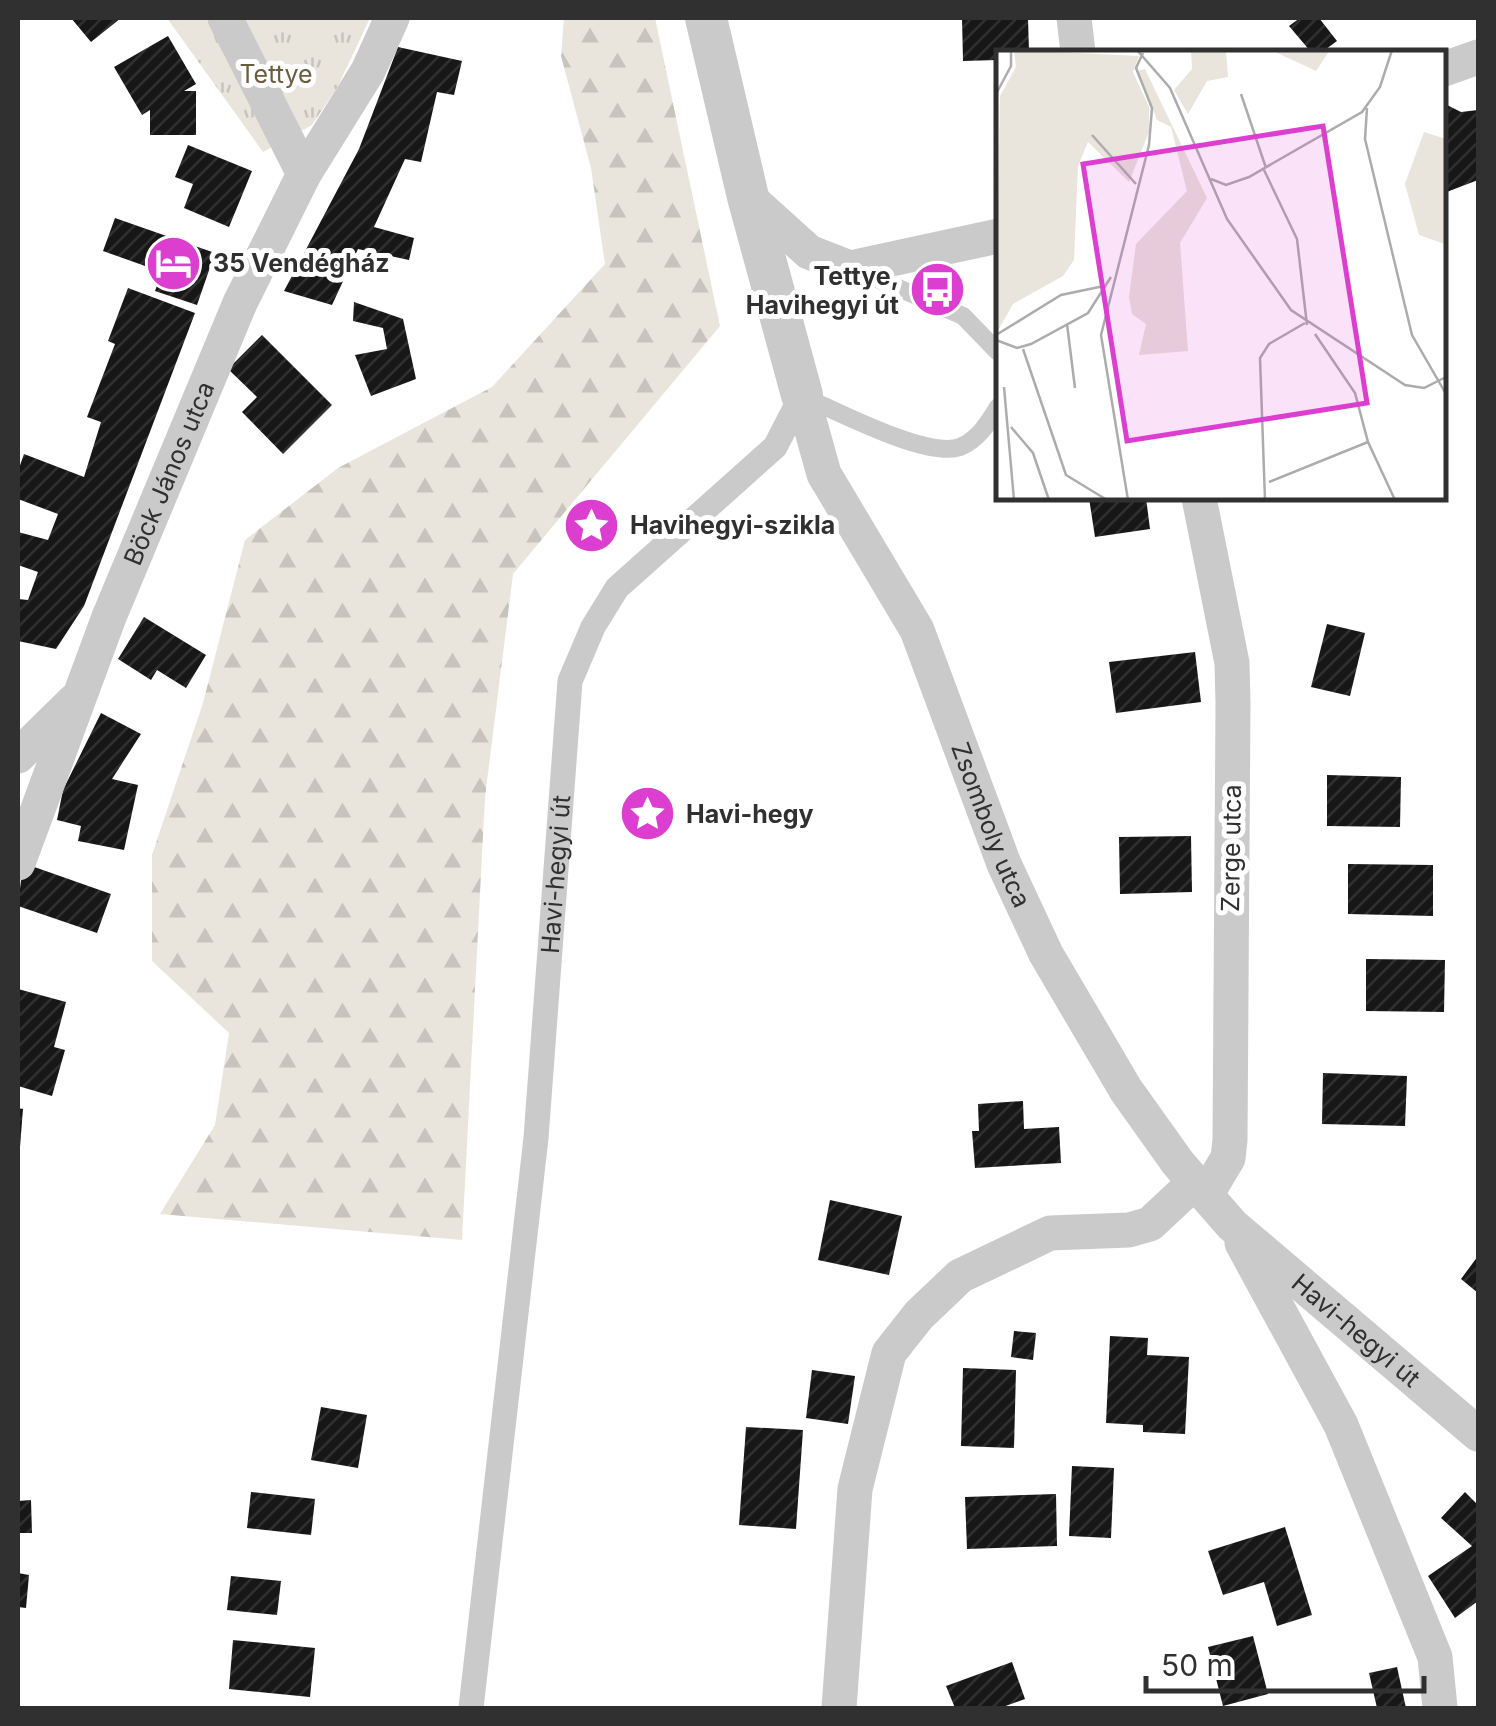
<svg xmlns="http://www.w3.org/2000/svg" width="1496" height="1726" font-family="Inter,sans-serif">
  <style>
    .forest { fill: url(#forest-firs) }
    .park { fill: url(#park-tufts) }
    .building { fill: url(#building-hatch) }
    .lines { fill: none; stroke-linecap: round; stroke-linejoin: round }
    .service { stroke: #cacaca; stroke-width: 18 }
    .pedestrian { stroke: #cacaca; stroke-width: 25 }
    .minor { stroke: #cacaca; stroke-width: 35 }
    .tertiary { stroke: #cacaca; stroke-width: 42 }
    .labels { text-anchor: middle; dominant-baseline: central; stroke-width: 10; stroke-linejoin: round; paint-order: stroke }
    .park-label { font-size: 25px; fill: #6a5d40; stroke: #fff }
    .poi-label { font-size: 25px; font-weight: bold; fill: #303030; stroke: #fff; text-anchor: start }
    .street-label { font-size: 25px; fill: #303030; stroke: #fff }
    .inset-road { fill: none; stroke: #acacac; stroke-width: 2.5 }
    .view { fill: #dc3ecf; fill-opacity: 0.15; stroke: #dc3ecf; stroke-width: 5 }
    .inset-edge { fill: none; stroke: #303030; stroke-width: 5 }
  </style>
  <defs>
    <pattern id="forest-firs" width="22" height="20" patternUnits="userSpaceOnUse" patternTransform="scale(2.5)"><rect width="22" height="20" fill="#e9e4dc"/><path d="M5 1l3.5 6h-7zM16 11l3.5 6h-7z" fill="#c8c4bd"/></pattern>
    <pattern id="park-tufts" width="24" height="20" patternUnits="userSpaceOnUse" patternTransform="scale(2.5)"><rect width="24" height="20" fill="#e9e4dc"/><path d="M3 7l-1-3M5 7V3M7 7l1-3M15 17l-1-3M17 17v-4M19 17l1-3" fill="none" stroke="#c8c4bd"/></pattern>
    <pattern id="building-hatch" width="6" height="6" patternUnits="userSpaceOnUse" patternTransform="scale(2.5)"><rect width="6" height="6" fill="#171717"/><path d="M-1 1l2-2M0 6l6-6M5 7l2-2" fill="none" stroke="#303030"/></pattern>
  </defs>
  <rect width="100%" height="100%" fill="#fff"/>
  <path class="forest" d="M564 18H655L720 326 513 574 485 797 462 1240 160 1214 215 1125 229 1033 152 961V855L203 703 245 540 338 468 492 387 605 264 591 168 561 56Z"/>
  <path class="park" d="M167 18H370L338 86 312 125 263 152Z"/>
  <path class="building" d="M71 18H121L91 42Z
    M962 18H1028L1029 52H998V60L963 61Z
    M1300 18H1319L1337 41 1322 52H1311L1289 26Z
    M168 36 196 84 184 91H196V135H150V110L142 115 114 67Z
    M398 47 462 61 454 95 437 92 421 162 405 159 374 227 414 238 409 260 358 249 332 305 284 291 359 149Z
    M1447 105 1461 112 1478 110V180L1444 193Z
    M188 145 252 171 229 227 184 208 193 184 175 177Z
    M115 218 215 253 197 305 155 291 162 272 103 251Z
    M128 288 195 313 84 606 56 649 18 641V599L28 600 38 572 18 565V532L48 540 58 514 18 499V471L24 454 84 477 101 422 87 417 115 344 108 341Z
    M354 302 403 319 416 379 371 396 355 355 387 349 383 328 353 321Z
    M262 335 332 405 283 454 242 412 257 397 228 369Z
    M1089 498H1146L1150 529 1095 537Z
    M144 617 206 655 186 688 157 670 151 680 118 659Z
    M1327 624 1365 633 1350 696 1311 687Z
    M1195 652 1201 702 1116 713 1109 662Z
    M101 713 141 734 112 779 138 785 124 850 78 841 81 826 57 820 63 790Z
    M1327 775 1401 777 1400 827 1327 826Z
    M1191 836 1192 892 1120 894 1119 837Z
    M23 863 111 894 97 933 18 906Z
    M1348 864 1433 865V916L1348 914Z
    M1366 959 1445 960 1444 1012 1366 1011Z
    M18 989 66 1002 54 1047 65 1050 52 1096 18 1086Z
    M1323 1073 1407 1076 1405 1126 1322 1124Z
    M1023 1101 1024 1129 1059 1127 1061 1163 975 1168 972 1131H979L978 1104Z
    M18 1108 23 1109 20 1147H18Z
    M830 1200 902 1216 889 1275 818 1260Z
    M1478 1256V1293L1461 1279Z
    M1014 1331 1036 1333 1033 1360 1011 1357Z
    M1110 1336 1148 1338 1147 1355 1189 1357 1185 1434 1143 1432V1425L1106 1423Z
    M963 1368 1016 1370 1014 1448 961 1446Z
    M812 1370 855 1376 848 1424 806 1418Z
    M321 1407 367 1415 358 1468 311 1460Z
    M746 1427 803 1430 796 1529 739 1525Z
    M1072 1466 1114 1468 1111 1538 1069 1536Z
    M251 1492 315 1499 311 1535 247 1528Z
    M1465 1492 1478 1505V1601L1455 1618 1428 1576 1472 1546 1441 1518Z
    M1056 1494 1057 1546 967 1549 965 1497Z
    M31 1500 32 1533H18V1501Z
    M1285 1527 1312 1615 1277 1626 1264 1582 1223 1595 1208 1551Z
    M18 1573 29 1575 26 1608 18 1607Z
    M231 1576 281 1581 277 1615 227 1610Z
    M1253 1636 1268 1694 1223 1706 1208 1647Z
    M233 1640 315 1648 310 1697 229 1689Z
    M1012 1662 1025 1699 1000 1708H955L946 1686Z
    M1397 1667 1406 1708H1377L1369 1673Z"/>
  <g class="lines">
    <path class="service" d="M859 271 963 316 998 352
      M802 396C835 410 927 459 960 447 978 440 989 422 998 407"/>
    <path class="pedestrian" id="s1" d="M471 1708 536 1138 570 681 593 627 617 588 775 447 802 395"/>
    <g class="minor">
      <path d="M225 18 304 174"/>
      <path d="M1074 18 1078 52"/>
      <path d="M1444 69 1478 57"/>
      <path d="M748 197 809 252 850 268 998 236"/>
      <path id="s2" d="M802 395 824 474 917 630 1004 864 1046 954 1126 1090 1178 1163 1232 1225 1478 1434"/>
      <path d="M1199 498 1232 663 1233 703 1230 1140 1228 1158 1206 1195"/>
      <path d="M18 756 74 701"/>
      <path id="s3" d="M18 863 109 617 240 303 304 174 368 71 392 18"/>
      <path d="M1242 1243 1341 1425 1435 1657 1440 1708"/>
      <path d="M839 1708 855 1489 889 1353 919 1315 960 1276 1050 1233 1129 1230 1150 1224 1195 1182"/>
    </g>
    <path class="tertiary" d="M706 18 748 197 802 395"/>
  </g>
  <defs>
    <symbol id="hotel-disc" viewBox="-11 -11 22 22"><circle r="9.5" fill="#dc3ecf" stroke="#fff"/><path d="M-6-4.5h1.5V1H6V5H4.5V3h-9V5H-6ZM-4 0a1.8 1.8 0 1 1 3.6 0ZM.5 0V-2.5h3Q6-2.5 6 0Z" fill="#fff"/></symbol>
    <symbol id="bus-disc" viewBox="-11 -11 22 22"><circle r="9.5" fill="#dc3ecf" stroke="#fff"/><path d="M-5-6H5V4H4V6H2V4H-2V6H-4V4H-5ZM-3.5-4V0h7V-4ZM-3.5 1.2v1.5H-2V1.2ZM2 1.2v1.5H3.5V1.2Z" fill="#fff"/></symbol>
    <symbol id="sight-disc" viewBox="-11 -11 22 22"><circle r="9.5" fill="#dc3ecf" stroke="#fff"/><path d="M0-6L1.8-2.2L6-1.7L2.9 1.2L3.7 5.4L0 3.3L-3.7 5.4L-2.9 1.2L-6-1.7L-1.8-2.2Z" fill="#fff"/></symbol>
  </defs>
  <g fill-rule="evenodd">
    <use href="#hotel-disc" x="142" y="232" width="63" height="63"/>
    <use href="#bus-disc" x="906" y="258" width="63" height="63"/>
    <use href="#sight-disc" x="560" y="494" width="63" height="63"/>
    <use href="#sight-disc" x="616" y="782" width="63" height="63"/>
  </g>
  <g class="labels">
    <g class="park-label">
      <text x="276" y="74">Tettye</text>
    </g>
    <g class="poi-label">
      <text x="213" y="263">35 Vendégház</text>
      <text x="899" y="276" text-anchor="end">Tettye,<tspan x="899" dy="29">Havihegyi út</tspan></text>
      <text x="630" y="525">Havihegyi-szikla</text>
      <text x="686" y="814">Havi-hegy</text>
    </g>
    <g class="street-label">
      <text stroke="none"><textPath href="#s3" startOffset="418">Böck János utca</textPath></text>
      <text stroke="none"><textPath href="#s2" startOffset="472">Zsomboly utca</textPath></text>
      <text transform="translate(1231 848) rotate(-89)">Zerge utca</text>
      <text stroke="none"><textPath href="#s1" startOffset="838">Havi-hegyi út</textPath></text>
      <text stroke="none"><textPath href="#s2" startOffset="1105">Havi-hegyi út</textPath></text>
    </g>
  </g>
  <g transform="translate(996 50)">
    <rect width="450" height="450" fill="#fff"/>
    <path d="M195 0H230L232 27 211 31 192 64 178 40 196 19ZM275 0H334L320 21ZM149 19 211 148 184 193 192 301 143 305 150 274 136 264 133 247 140 194 191 141 175 77 161 70 142 21Z" fill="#e9e4dc"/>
    <path d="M18 0 143 6 137 22 153 57V82L133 132 92 92 82 116 78 210 67 226 17 254 0 284 4 46 20 17Z" fill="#e9e4dc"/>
    <path d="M428 82 450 89 449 194 423 185 409 134Z" fill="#e9e4dc"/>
    <path class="inset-road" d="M141 0 174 38 231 169 295 260 409 335 428 338 450 327M0 44 15 16V0M245 44 270 118M371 58 369 89 416 285 450 344M96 85 140 134M268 120 301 189 311 275M215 129 230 135 253 127 366 62 384 37 396 0M71 274 79 338M319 284 359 343 372 392 399 450M0 285 65 245 108 236M0 290 21 298 35 294 92 263 115 227M27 299 70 425 111 450M8 337 18 450M15 377 37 403 53 450M273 432 372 392M132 450 105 285 153 95 156 58 140 18 147 3M269 450 264 308 273 294 309 273"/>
    <path class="view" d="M327 76 371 353 131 391 87 114Z"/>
    <rect width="450" height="450" class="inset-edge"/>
  </g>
  <rect width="1496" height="1726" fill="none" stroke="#303030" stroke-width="40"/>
  <path d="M1146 1676v15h278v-15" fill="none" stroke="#303030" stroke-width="5"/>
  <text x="1161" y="1676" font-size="30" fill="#303030" stroke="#ffffff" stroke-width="8" paint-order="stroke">50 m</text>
</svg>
